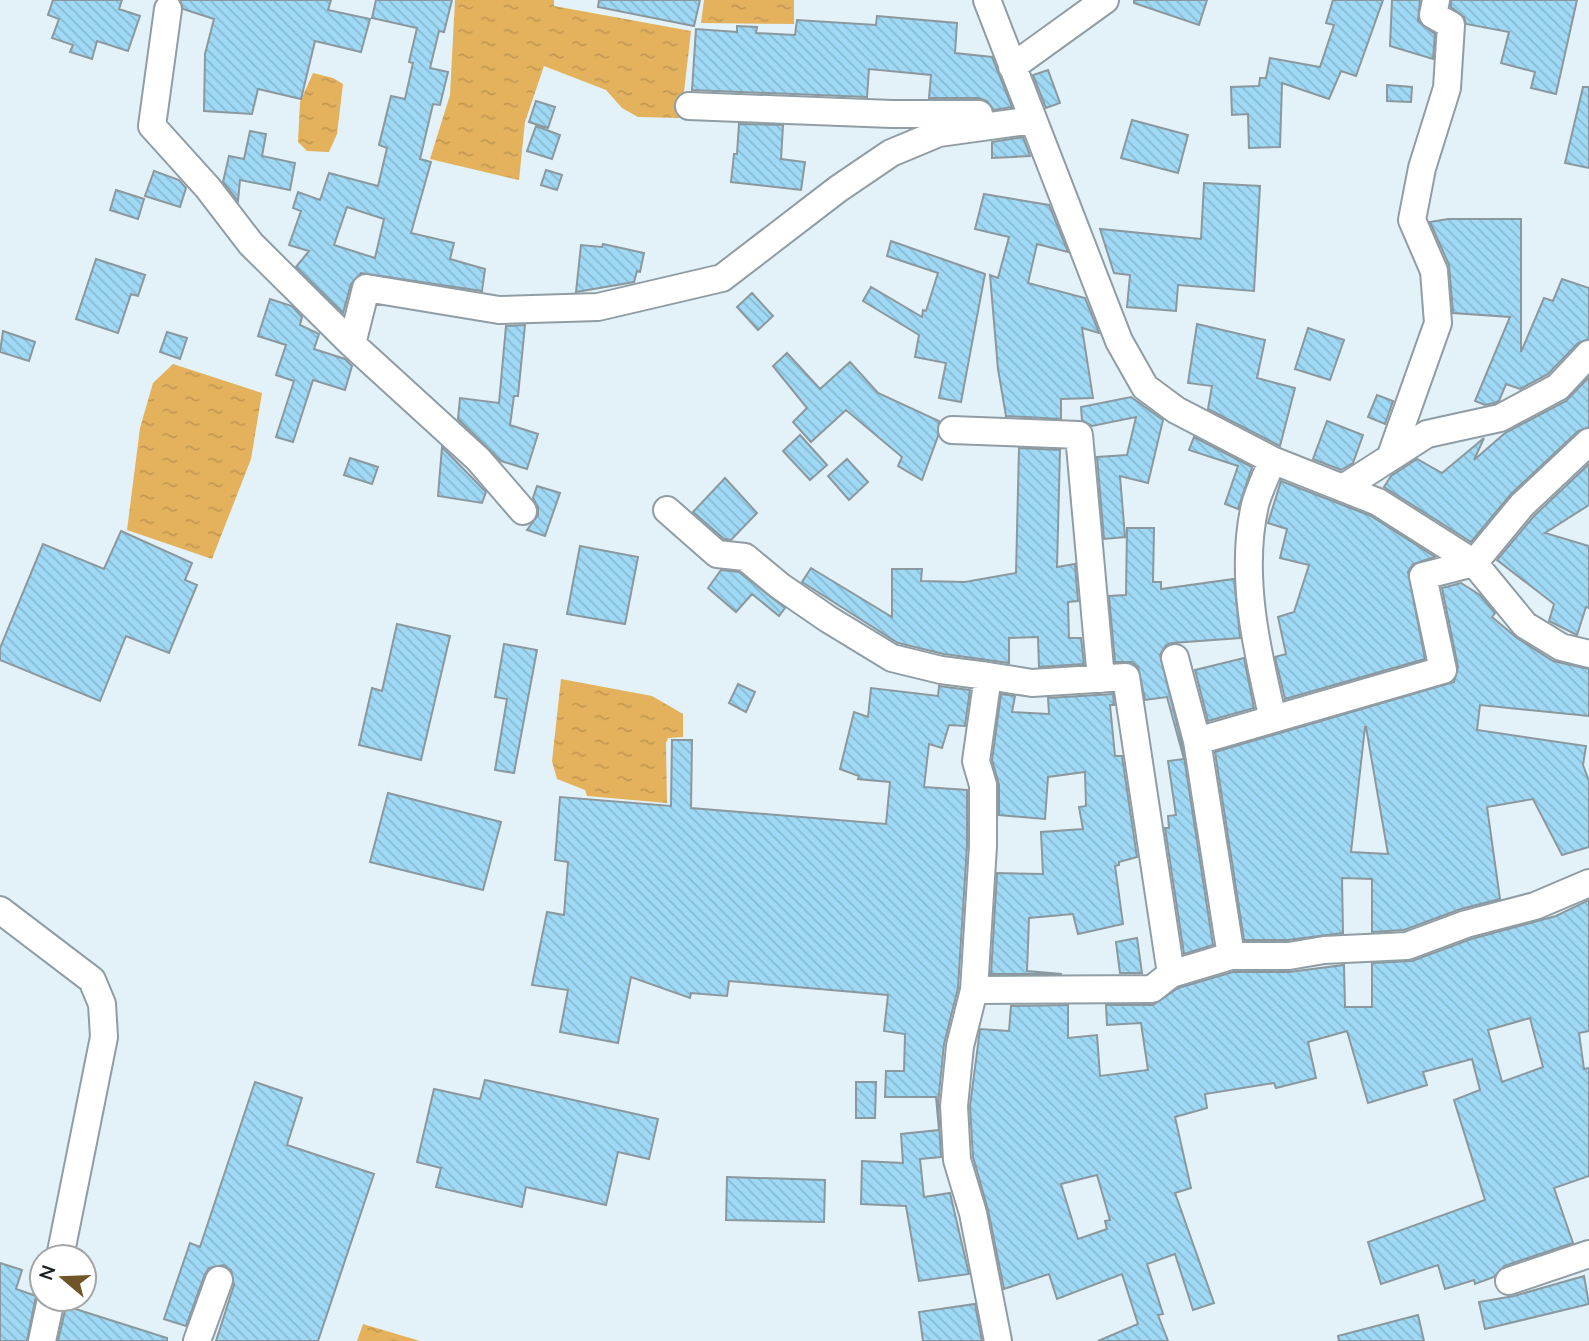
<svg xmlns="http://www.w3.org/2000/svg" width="1589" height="1341" font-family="'Nunito Sans',sans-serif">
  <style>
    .water { fill: url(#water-ripples) }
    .building { fill: url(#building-back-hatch); stroke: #8b989e; stroke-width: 2; fill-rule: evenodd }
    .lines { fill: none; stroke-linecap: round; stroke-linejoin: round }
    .minor-casing { stroke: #909da4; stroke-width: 30 }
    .minor { stroke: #fff; stroke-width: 26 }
  </style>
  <defs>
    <pattern id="water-ripples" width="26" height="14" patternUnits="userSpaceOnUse" patternTransform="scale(1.75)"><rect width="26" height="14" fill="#e4b25d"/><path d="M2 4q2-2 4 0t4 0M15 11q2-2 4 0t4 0" fill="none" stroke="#c39951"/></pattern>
    <pattern id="building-back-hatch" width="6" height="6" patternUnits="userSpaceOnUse" patternTransform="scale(1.75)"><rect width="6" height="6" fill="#9fd9f5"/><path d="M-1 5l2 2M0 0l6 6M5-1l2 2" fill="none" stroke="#88bad2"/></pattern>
  </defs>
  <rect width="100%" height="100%" fill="#e3f1f8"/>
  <path class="water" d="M455 0H554V6L691 31 681 118 638 117 622 108 606 90 544 66 525 122 519 180 430 159 450 95Z
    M704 0H794V24L701 23Z
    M313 73 333 78 343 84 337 134 329 152 307 151 298 142 300 102Z
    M173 364 262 393 251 459 212 559 127 530 140 428 153 383Z
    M561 679 652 696 683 714V737L668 738 666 743 667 803 587 796 585 790 557 779 552 761Z
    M363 1324 420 1341H357Z"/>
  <path class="building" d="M53 0H122L119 9 140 16 128 51 97 41 92 59 70 52 73 45 52 38 59 19 48 15Z
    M180 0H331L328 10 370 19 361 52 315 41 301 99 258 89 252 114 204 111 205 54 214 19 183 9Z
    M376 0H452L444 32 439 31 430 68 448 72 440 105 433 104 420 159 431 162 411 233 454 243 450 259 485 269 482 291 361 273 351 284 343 313 296 267 309 251 289 245 301 211 293 208 298 192 320 200 329 173 378 186 387 148 379 145 391 96 405 99 413 63 409 62 417 28 372 18ZM347 207 384 219 375 258 334 245Z
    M599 0H700L694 26 598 7Z
    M1134 0H1207L1199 25 1134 3Z
    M1333 0H1383L1356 76 1341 71 1329 99 1282 83 1280 147 1249 148 1248 114 1232 115 1231 87 1259 86 1260 78H1266L1270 58 1320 67 1334 25 1326 23Z
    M1392 0H1420L1418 21 1435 34 1433 59 1390 46Z
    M1451 0H1577L1556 94 1531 88 1535 72 1501 63 1509 32 1466 24 1464 17 1451 7Z
    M877 16 957 23 955 53 992 57 1012 107 994 110 987 101 979 98H929L931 75 869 69 867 97 692 90 696 29 737 32V26L757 27 756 33 795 35 797 20 876 25Z
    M1048 70 1060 103 1046 108 1033 75Z
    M1387 85 1412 87 1411 102 1387 101Z
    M1583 87H1589V168L1565 163Z
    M536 101 555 107 548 128 529 122Z
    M1132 120 1188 135 1178 173 1121 158Z
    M739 124 783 125 781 159 805 162 801 190 731 182 734 154H737Z
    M536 126 560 135 552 159 527 151Z
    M250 131 266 134 262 156 295 163 290 190 240 180 238 201 223 182 229 156 244 159Z
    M1023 137 1030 156 992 158V142Z
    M546 170 562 175 557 190 541 185Z
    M154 171 179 180 186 188 180 207 145 196Z
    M1204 183 1260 186 1254 291 1178 285 1176 311 1127 307 1130 275 1114 273 1100 229 1201 239Z
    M116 190 144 199 138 219 110 210Z
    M984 194 1049 205 1068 252 1037 244 1028 283 1085 298 1099 333 1082 328 1093 398 1061 399V419L1006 416 998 369 990 275 998 278 1009 237 975 229Z
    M1448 219H1521V352L1544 298 1553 301 1562 279 1589 288V339L1578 343 1548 374 1520 389 1506 384 1499 401 1494 403 1485 405 1475 401 1510 317 1453 313 1449 265 1430 222Z
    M891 241 985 274 961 402 939 398 946 363 915 357 919 335 863 301 871 287 922 317 923 310 926 311 938 273 887 256Z
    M603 244 644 253 640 272 637 271 634 282 576 292 581 245 602 247Z
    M96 259 145 275 138 296 131 294 118 333 76 319Z
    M752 293 773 316 758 330 737 307Z
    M270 299 292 306 302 317 300 325 319 334 314 349 345 359 352 366 345 390 313 380 293 442 276 437 294 381 276 375 286 345 258 336Z
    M1197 324 1265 340 1257 378 1295 388 1280 446 1208 409 1212 386 1188 383Z
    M525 325 518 396H514L510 425 538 434 527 469 501 461 458 419 460 398 499 403 506 326Z
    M1308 328 1344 340 1330 380 1295 369Z
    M3 331 35 342 29 361 0 352Z
    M167 332 187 338 180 359 160 352Z
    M787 353 820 389 850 362 878 393 939 421 938 436 922 480 898 466 902 457 846 410 811 442 793 422 807 408 773 366Z
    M1589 377V427L1578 431 1511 494 1471 542 1384 487 1391 476 1417 459 1442 473 1484 438 1474 460 1505 433 1566 401Z
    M1377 395 1393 401 1385 424 1368 417Z
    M1131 397 1163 420 1148 483 1120 476 1125 537 1104 539 1097 457 1127 455 1136 417 1092 426 1082 420 1081 407Z
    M1327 421 1363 435 1353 463 1341 470 1313 459Z
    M800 435 827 465 810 480 783 451Z
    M1194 437 1252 467 1238 509 1225 504 1238 466 1189 450Z
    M442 447 486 492 482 503 438 496Z
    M1019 448 1060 450 1057 567 1075 564 1078 601 1068 602 1069 638H1081L1084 664 1039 667 1038 637 1009 638V663L944 654 898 643 802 582 811 568 892 617V569H922L921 581 965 582 1016 573Z
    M350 458 378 467 372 484 344 475Z
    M847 459 868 482 849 500 828 476Z
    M1589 464V505L1545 533 1589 546V608L1586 607 1577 635 1549 621 1554 604 1497 560 1534 516Z
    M725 478 757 513 731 540 724 539 693 512Z
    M1281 481 1371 516 1435 557 1413 564 1408 572 1425 659 1285 699 1275 657 1286 654 1278 617 1294 612 1309 565 1280 558 1287 529 1268 523Z
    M537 486 560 493 545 536 527 530 538 515V507L533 498Z
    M1127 528H1154L1153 582H1161V589L1234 579 1240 638 1172 643 1166 645 1160 655 1182 744 1213 945 1184 954 1165 828H1169L1168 816 1176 815 1168 761 1184 759 1167 697 1145 700 1138 667 1132 662H1115L1109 596 1126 595Z
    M121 531 192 563 185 580 197 585 169 653 126 636 100 701 0 660V648L43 544 104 569Z
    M580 546 638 557 625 624 567 614Z
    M721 570 739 572 785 608 779 616 752 594 736 612 708 588Z
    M1461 583 1480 595 1495 613 1492 617 1517 638 1553 661 1589 669V716L1480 705 1477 730 1586 746 1583 765 1589 781V847L1562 855 1533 799 1487 807 1500 899 1461 909 1404 930 1372 932V879L1342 878 1343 933 1288 940H1244L1215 752 1454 682 1458 667 1442 588ZM1365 727H1366L1388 854 1351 852Z
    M397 624 450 636 421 760 359 745 372 688 382 691Z
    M504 644 537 650 514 773 495 770 507 699 495 697Z
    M1244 658 1254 708 1208 721 1195 670Z
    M738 684 755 692 746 712 729 703Z
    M939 686 970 690 965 726 949 725 942 748 929 744 924 787 967 790V846L958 988 944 1044 938 1104 941 1157 920 1159 924 1197 950 1193 969 1274 919 1281 906 1206 861 1204 862 1161 903 1163 901 1134 939 1130 936 1097H885L886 1071H904L905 1034 884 1031 888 995 729 981 727 996 691 993 690 998 631 977 618 1043 560 1032 568 990 532 985 547 912 564 915 568 862 555 860 560 797 671 806 672 740H692L691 808 886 824 890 782 858 779 859 776 840 769 854 712 868 717 871 688 938 696Z
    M1001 694 1015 696 1012 712 1049 714 1048 698 1113 694 1114 705H1110L1115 756H1122L1137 857 1119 862V865L1115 866 1123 924 1078 934 1073 914 1029 918 1027 971 1062 974H991L997 873 1043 874 1041 832 1083 829 1079 807 1086 806 1085 772 1048 777 1045 819 999 815V785L992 760Z
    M388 793 501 822 483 890 370 862Z
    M1589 900V1031L1579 1033 1584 1069 1589 1068V1176L1554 1188 1573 1243 1504 1266 1494 1277 1475 1284 1474 1280 1445 1289 1438 1265 1381 1284 1368 1242 1485 1200 1454 1100 1480 1090 1472 1059 1423 1072 1427 1085 1368 1103 1347 1031 1308 1042 1316 1078 1276 1088 1274 1083 1205 1094 1207 1108 1175 1117 1191 1188 1175 1193 1214 1303 1193 1310 1175 1254 1147 1264 1163 1314 1158 1315 1168 1341H1098L1138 1324 1122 1274 1057 1299 1049 1274 1004 1289 988 1210 973 1157 970 1106 980 1029 1009 1031 1011 1006 1068 1005V1038L1097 1035 1100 1076 1148 1070 1141 1023 1107 1025 1106 1005H1153L1178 988 1233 972H1289L1344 965 1345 1007H1372V963L1412 961 1471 939 1556 916ZM1530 1018 1543 1067 1502 1082 1488 1030ZM1097 1175 1110 1220 1105 1221 1107 1229 1078 1239 1061 1184Z
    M1137 938 1142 973H1120L1116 942Z
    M485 1080 658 1119 649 1159 618 1152 606 1205 526 1187 522 1207 436 1187 441 1168 417 1162 434 1089 480 1099Z
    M255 1082 302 1098 287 1145 374 1174 318 1341H216L234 1285 231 1270 224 1265 209 1268 205 1274 186 1326 164 1319 190 1243 200 1247Z
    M856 1082H876L875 1118H856Z
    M727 1177 825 1180 824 1222 726 1220Z
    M0 1263 22 1270 16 1289 36 1296 27 1341H0Z
    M1584 1276 1589 1304 1485 1329 1479 1302 1514 1296Z
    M975 1304 982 1341H923L919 1312Z
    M66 1306 167 1338V1341H58Z
    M1418 1315 1424 1341H1339L1338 1336Z"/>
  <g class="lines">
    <defs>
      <path id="minor" d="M987 0 1119 341 1145 387 1176 410 1272 460 1378 502 1474 563 1525 625 1561 647 1589 654
        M168 9 152 126 208 188 251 244 352 344 478 459 523 511
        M1012 67 1105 0
        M689 106 892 114H979
        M352 344 366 288 499 310 598 307 722 278 838 189 891 153 939 133 1033 120
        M952 430 1079 435 1101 679
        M1390 458 1438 323 1434 271 1412 220 1422 168 1447 88 1451 25 1433 15 1436 0
        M1272 460C1267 475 1259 490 1255 505 1239 575 1257 651 1273 719
        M1343 488 1427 434 1500 418 1558 387 1589 354
        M667 510 717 554 745 557 780 586 828 619 892 658 941 670 988 676
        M1175 658 1197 741 1231 956
        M1197 741 1443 670 1423 576 1474 563 1522 505 1589 442
        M0 910 92 980 102 1004 104 1037 60 1257
        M974 990 983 846V785L976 761 988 676 1032 683 1126 677 1171 974
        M1509 1281 1589 1254
        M42 1341 51 1299
        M197 1341 219 1280
        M998 1341 973 1213 957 1160 954 1106 960 1046 974 990 1152 989 1171 974 1231 956H1289L1324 950 1407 946 1466 924 1535 906 1589 883"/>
    </defs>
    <use href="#minor" class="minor-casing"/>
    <use href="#minor" class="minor"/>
  </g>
  <g transform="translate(63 1278) rotate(289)"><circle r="33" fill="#ffffff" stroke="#a3a5a6" stroke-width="2"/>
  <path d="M0-5L12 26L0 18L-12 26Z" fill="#6f5527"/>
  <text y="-10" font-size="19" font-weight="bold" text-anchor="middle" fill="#1a1f21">N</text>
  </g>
</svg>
